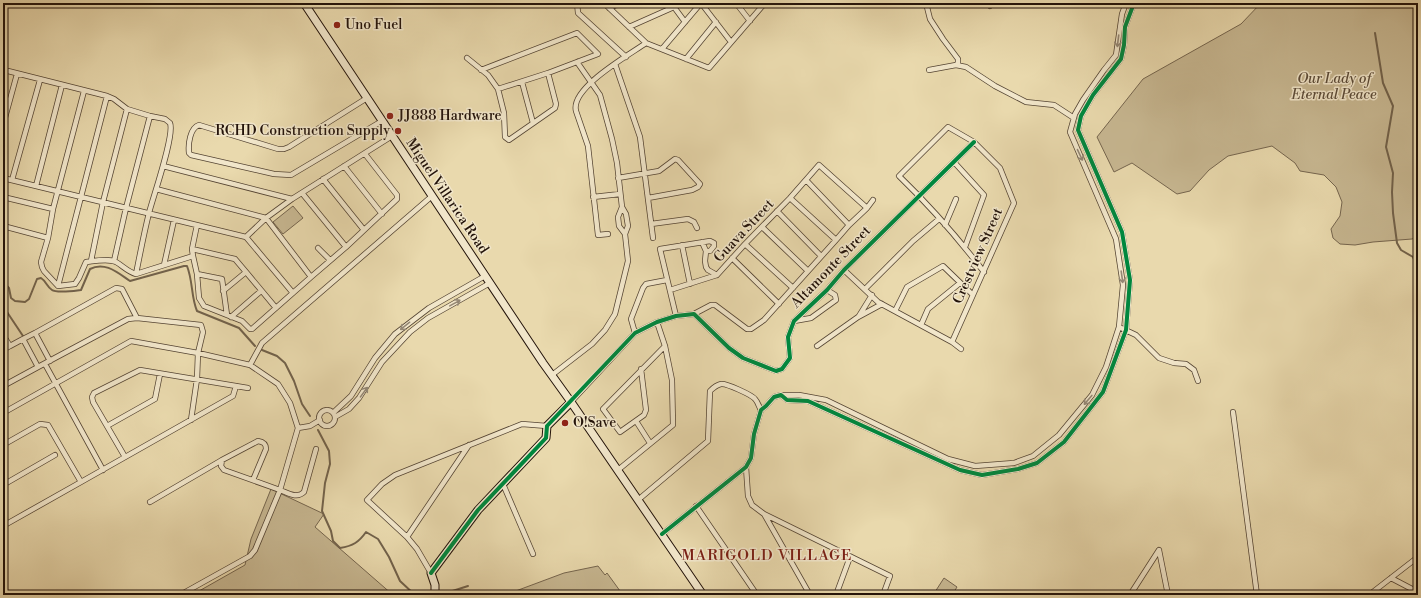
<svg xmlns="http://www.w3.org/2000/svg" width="1421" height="598" font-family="'Libre Bodoni',serif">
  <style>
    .green { fill: #c7b791; stroke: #75654e }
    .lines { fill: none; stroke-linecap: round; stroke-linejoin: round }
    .stream { stroke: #72624b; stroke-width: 2 }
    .street-casing { stroke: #544433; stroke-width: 6 }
    .secondary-casing { stroke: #23130a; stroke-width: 9 }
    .street { stroke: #f1e6ca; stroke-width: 4.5 }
    .secondary { stroke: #f1e6ca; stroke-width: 7 }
    .cycleway-casing { stroke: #f1e6ca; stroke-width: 6 }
    .cycleway { stroke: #00873e; stroke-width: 4 }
    .oneway { stroke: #948774 }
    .poi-dot { fill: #8f2418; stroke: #f1e6ca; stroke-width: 1.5 }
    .labels { text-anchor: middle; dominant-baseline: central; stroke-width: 3; stroke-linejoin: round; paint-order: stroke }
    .poi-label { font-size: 14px; fill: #23130a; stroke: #f1e6ca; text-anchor: start }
    .park-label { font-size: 14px; font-style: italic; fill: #5c4c39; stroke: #f1e6ca }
    .street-label { font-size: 14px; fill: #23130a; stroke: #f1e6ca }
    .neighbourhood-label { font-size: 15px; letter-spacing: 1px; fill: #7a1f14; stroke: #f1e6ca }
  </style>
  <rect width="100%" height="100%" fill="#e9d9ad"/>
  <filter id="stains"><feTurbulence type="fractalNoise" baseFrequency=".005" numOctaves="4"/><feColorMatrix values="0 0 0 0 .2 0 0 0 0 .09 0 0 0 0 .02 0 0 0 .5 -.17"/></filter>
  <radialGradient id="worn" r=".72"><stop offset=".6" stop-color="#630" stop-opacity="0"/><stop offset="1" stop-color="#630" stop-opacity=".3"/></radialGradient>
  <path class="green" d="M1261 3H1418V237L1412 239 1373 242 1355 245 1340 244 1333 238 1331 229 1340 216 1342 202 1336 187 1324 175 1300 171 1295 163 1272 146 1228 156 1209 170 1190 191 1177 194 1132 163 1114 172 1097 137 1143 79 1241 24Z
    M293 206 303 218 283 234 273 222Z
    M271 489 324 514 315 527 393 595H192L245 565 251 539Z
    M598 566 605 575 607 573 623 595H505L564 573Z
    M944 578 957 587 952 595H933Z"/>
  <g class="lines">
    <path class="stream" d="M1375 33 1383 83 1393 106 1386 147 1393 173 1392 192 1393 213 1397 243 1401 250 1413 257 1418 270
      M3 283 5 284 9 288 11 298 15 301 25 302 29 299 37 279 41 278C46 281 47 287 52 290 56 293 75 291 81 290L90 269C105 261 118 273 130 281L184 266H187C193 281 191 297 197 311L239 328 255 346
      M1418 295V308
      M3 306 23 336
      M262 350 277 356 285 363 294 381 302 404 310 416
      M318 430 329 451 330 464 325 483 322 511 331 531 333 541 340 548C353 546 359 542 366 532L378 539 389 557 400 581 415 595
      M440 595 468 586"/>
    <defs>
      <path id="street" d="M577 3 578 13 626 57
        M604 3 646 43 709 68 765 3
        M701 3 731 42
        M736 3 750 21
        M926 3 930 19 943 39 958 59V63L956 65 929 70
        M988 3 990 6
        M609 8 621 3
        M629 27 674 7 685 22
        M662 49 701 3
        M467 58 488 75 498 89 504 113 505 137 509 140 555 108 556 104 548 73
        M686 59 716 22
        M577 62 600 95 612 139 617 163 622 207 626 214 628 226 625 234
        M615 64 640 137 653 238
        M956 65 966 67 995 86 1026 102 1054 105 1074 118
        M481 70 577 33 598 54 548 73 498 89
        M3 73 8 71 107 96 114 99 127 109 150 116 165 119 170 123C175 135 153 197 149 213 144 233 140 254 136 274
        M522 82 533 123
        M84 91 53 209 48 238 41 262 42 267 44 271 58 286 75 284 79 278 86 262C95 261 108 258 116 262 123 266 128 272 136 274L193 256 197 274 199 298 204 306 242 321 250 329H252L311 277
        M367 98 289 147 284 149H278L199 125C190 128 188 144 189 153L191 155 274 174 291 175 382 121
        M3 125 17 74
        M954 162 984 195 965 247
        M163 166 292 199
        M344 166 382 214
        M3 178 246 237 266 218 292 199 392 136
        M618 178 659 171 675 159 678 160 700 184 698 187 692 190 648 198
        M323 179 364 230
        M12 180 40 80
        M806 180 849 225
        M36 186 62 85
        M156 189 266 218 311 277 346 247 302 193
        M3 197 53 209
        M593 197 620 194
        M790 198 836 240
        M777 211 821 256
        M651 224 688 219 694 222 697 228
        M945 225 956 199
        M3 226 48 238
        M762 227 808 271
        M608 234 598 235 588 146 576 111C570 88 629 55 646 43
        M246 237 293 293
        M702 242 706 251 705 261 706 267 708 270 717 275
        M745 244 793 288
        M682 245 690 284
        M346 247 397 199V195L365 154
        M318 248 330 260
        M192 249 235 259 246 272 223 291
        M193 256 192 249 197 225
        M732 258 779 304
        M91 261 103 202 127 109
        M114 261 126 208 150 116
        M164 265 174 220
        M844 270 878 302 952 342 961 349
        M246 272 276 308
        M197 274 222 279 227 315
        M58 286 107 96
        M865 289 913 241 939 219
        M670 290 717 275 745 244 790 198 819 165 867 208
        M895 311 907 287 943 266 973 295
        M694 314 711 305H715L747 329H751L764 320 836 240 849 225 867 208 873 200
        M676 316 660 249 710 241 714 243V246L710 251H706
        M859 316 872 295
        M231 317 261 291
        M794 321 811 318 836 300 835 295 827 290
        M921 325 928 309 960 283
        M1119 327 1136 335 1159 358 1174 363 1186 364 1194 370 1198 381
        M35 333 23 339 38 367 128 319 137 318 201 325 203 332 198 353 197 379 191 420
        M635 333 631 319 643 288 646 284 667 280
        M3 335 10 346 23 339
        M952 342 1014 203 1000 168 974 142 948 127 899 176C930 206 958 238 984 272
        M817 346 858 317 882 304
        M3 350 10 346
        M50 361 35 333 116 288 122 289 137 318
        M45 364 103 470
        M250 365 262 343 432 196
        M641 369 646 410 644 415 620 432 603 409 665 346
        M552 375 592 344 605 330 615 314 628 261 625 234 619 226 618 217 622 207
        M3 386 38 367
        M781 395H799L826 400 948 459 975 466 1014 463 1033 456 1059 435 1092 395 1106 367 1119 327 1123 285 1116 239 1070 132 1075 114 1083 100 1104 70 1116 55 1122 14 1126 3
        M571 402 635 333 657 322 676 316 694 314 729 348 743 358 776 371 782 369 790 358 788 337 794 321 827 290 844 270 974 142
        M319 418a8 8 0 1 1 16 0a8 8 0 1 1-16 0Z
        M1233 412 1257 595
        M3 413 131 341 198 353 250 365 278 384 290 403 298 428 280 490C288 493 297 499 304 492L316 449
        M333 413 351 396 375 358 395 334 429 308 485 276
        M335 417 349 409 359 398 382 362 410 332 428 318 490 283
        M636 421 650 443
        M107 426 155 399 160 374
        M298 428 310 426 320 420
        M3 445 40 424 48 425 81 482 3 526
        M125 457 93 402 92 397 94 393 140 370 248 388
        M222 460 258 441C264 442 266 444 266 449L253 480
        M746 467 748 496 752 505 764 514 890 576 883 595
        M618 470 673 425 672 380 665 346 657 322
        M81 482 233 396 236 386
        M503 484 533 554
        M3 485 55 455
        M638 500 708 441 710 391C713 388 716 385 721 384 726 383 752 395 755 399 758 402 759 407 761 410
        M150 502 222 460 221 466 224 470 280 490 255 550 250 556 180 595
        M696 506 757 595
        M764 514 810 595
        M662 534 746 467 751 458 754 434 761 410 766 406 774 397 781 395 787 400 808 401 960 470 982 475 1018 469 1037 463 1064 442 1103 392 1126 330 1130 280 1122 232 1078 130 1081 116 1093 95 1121 59 1124 45 1125 27 1134 3
        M407 537 469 445
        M1159 550 1168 595
        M431 573 417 549 407 537 367 500 382 484 395 475 522 424 547 426
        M1391 578 1412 589
        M1375 591 1383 595
        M836 595 850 557
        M1130 595 1159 550
        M1369 595 1418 557"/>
      <path id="secondary" d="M304 3 543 363 571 402 703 595
        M435 595V585L431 573 478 510 546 438 547 426 571 402"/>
    </defs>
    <use href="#street" class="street-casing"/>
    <use href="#secondary" class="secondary-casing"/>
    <use href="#street" class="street"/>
    <use href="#secondary" class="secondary"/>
    <defs>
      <path id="cycleway" d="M662 534 746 467 751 458 754 434 761 410 766 406 774 397 781 395 787 400 808 401 960 470 982 475 1018 469 1037 463 1064 442 1103 392 1126 330 1130 280 1122 232 1078 130 1081 116 1093 95 1121 59 1124 45 1125 27 1134 3
        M431 573 478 510 546 438 547 426 635 333 657 322 676 316 694 314 729 348 743 358 776 371 782 369 790 358 788 337 794 321 827 290 844 270 974 142"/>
    </defs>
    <use href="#cycleway" class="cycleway-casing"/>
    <use href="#cycleway" class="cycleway"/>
  </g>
  <defs><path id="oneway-shaft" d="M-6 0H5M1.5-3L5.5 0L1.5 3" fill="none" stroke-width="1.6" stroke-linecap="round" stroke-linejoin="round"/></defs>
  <g class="oneway">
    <use href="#oneway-shaft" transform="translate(1118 41) rotate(97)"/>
    <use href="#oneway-shaft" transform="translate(1080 155) rotate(65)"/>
    <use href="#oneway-shaft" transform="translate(1122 277) rotate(82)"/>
    <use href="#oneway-shaft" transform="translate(455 303) rotate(-29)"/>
    <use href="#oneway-shaft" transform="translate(405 326) rotate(141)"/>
    <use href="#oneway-shaft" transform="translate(364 392) rotate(-54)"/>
    <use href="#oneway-shaft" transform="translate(1088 400) rotate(130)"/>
  </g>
  <g class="poi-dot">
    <circle cx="337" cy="25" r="4"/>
    <circle cx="390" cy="116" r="4"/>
    <circle cx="398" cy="131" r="4"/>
    <circle cx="565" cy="423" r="4"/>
  </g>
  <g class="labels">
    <g class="poi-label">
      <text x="345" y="25">Uno Fuel</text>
      <text x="398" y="116">JJ888 Hardware</text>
      <text x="390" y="131" text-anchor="end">RCHD Construction Supply</text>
      <text x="573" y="423">O!Save</text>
    </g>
    <g class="park-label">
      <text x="1334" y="79">Our Lady of<tspan x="1334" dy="16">Eternal Peace</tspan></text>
    </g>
    <g class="street-label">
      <text transform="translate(447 196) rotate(56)">Miguel Villarica Road</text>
      <text transform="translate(744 231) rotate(-47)">Guava Street</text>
      <text transform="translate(978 256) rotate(-66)">Crestview Street</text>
      <text transform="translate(831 267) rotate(-46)">Altamonte Street</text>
    </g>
    <g class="neighbourhood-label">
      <text x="767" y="555">MARIGOLD VILLAGE</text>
    </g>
  </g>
  <rect width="1421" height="598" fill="none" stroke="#e9d9ad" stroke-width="16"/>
  <rect x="4" y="4" width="1413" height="590" fill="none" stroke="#23130a" stroke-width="2"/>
  <rect x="8" y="8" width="1405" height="582" fill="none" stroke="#23130a"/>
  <rect width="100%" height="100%" filter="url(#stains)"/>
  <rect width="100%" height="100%" fill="url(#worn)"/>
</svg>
